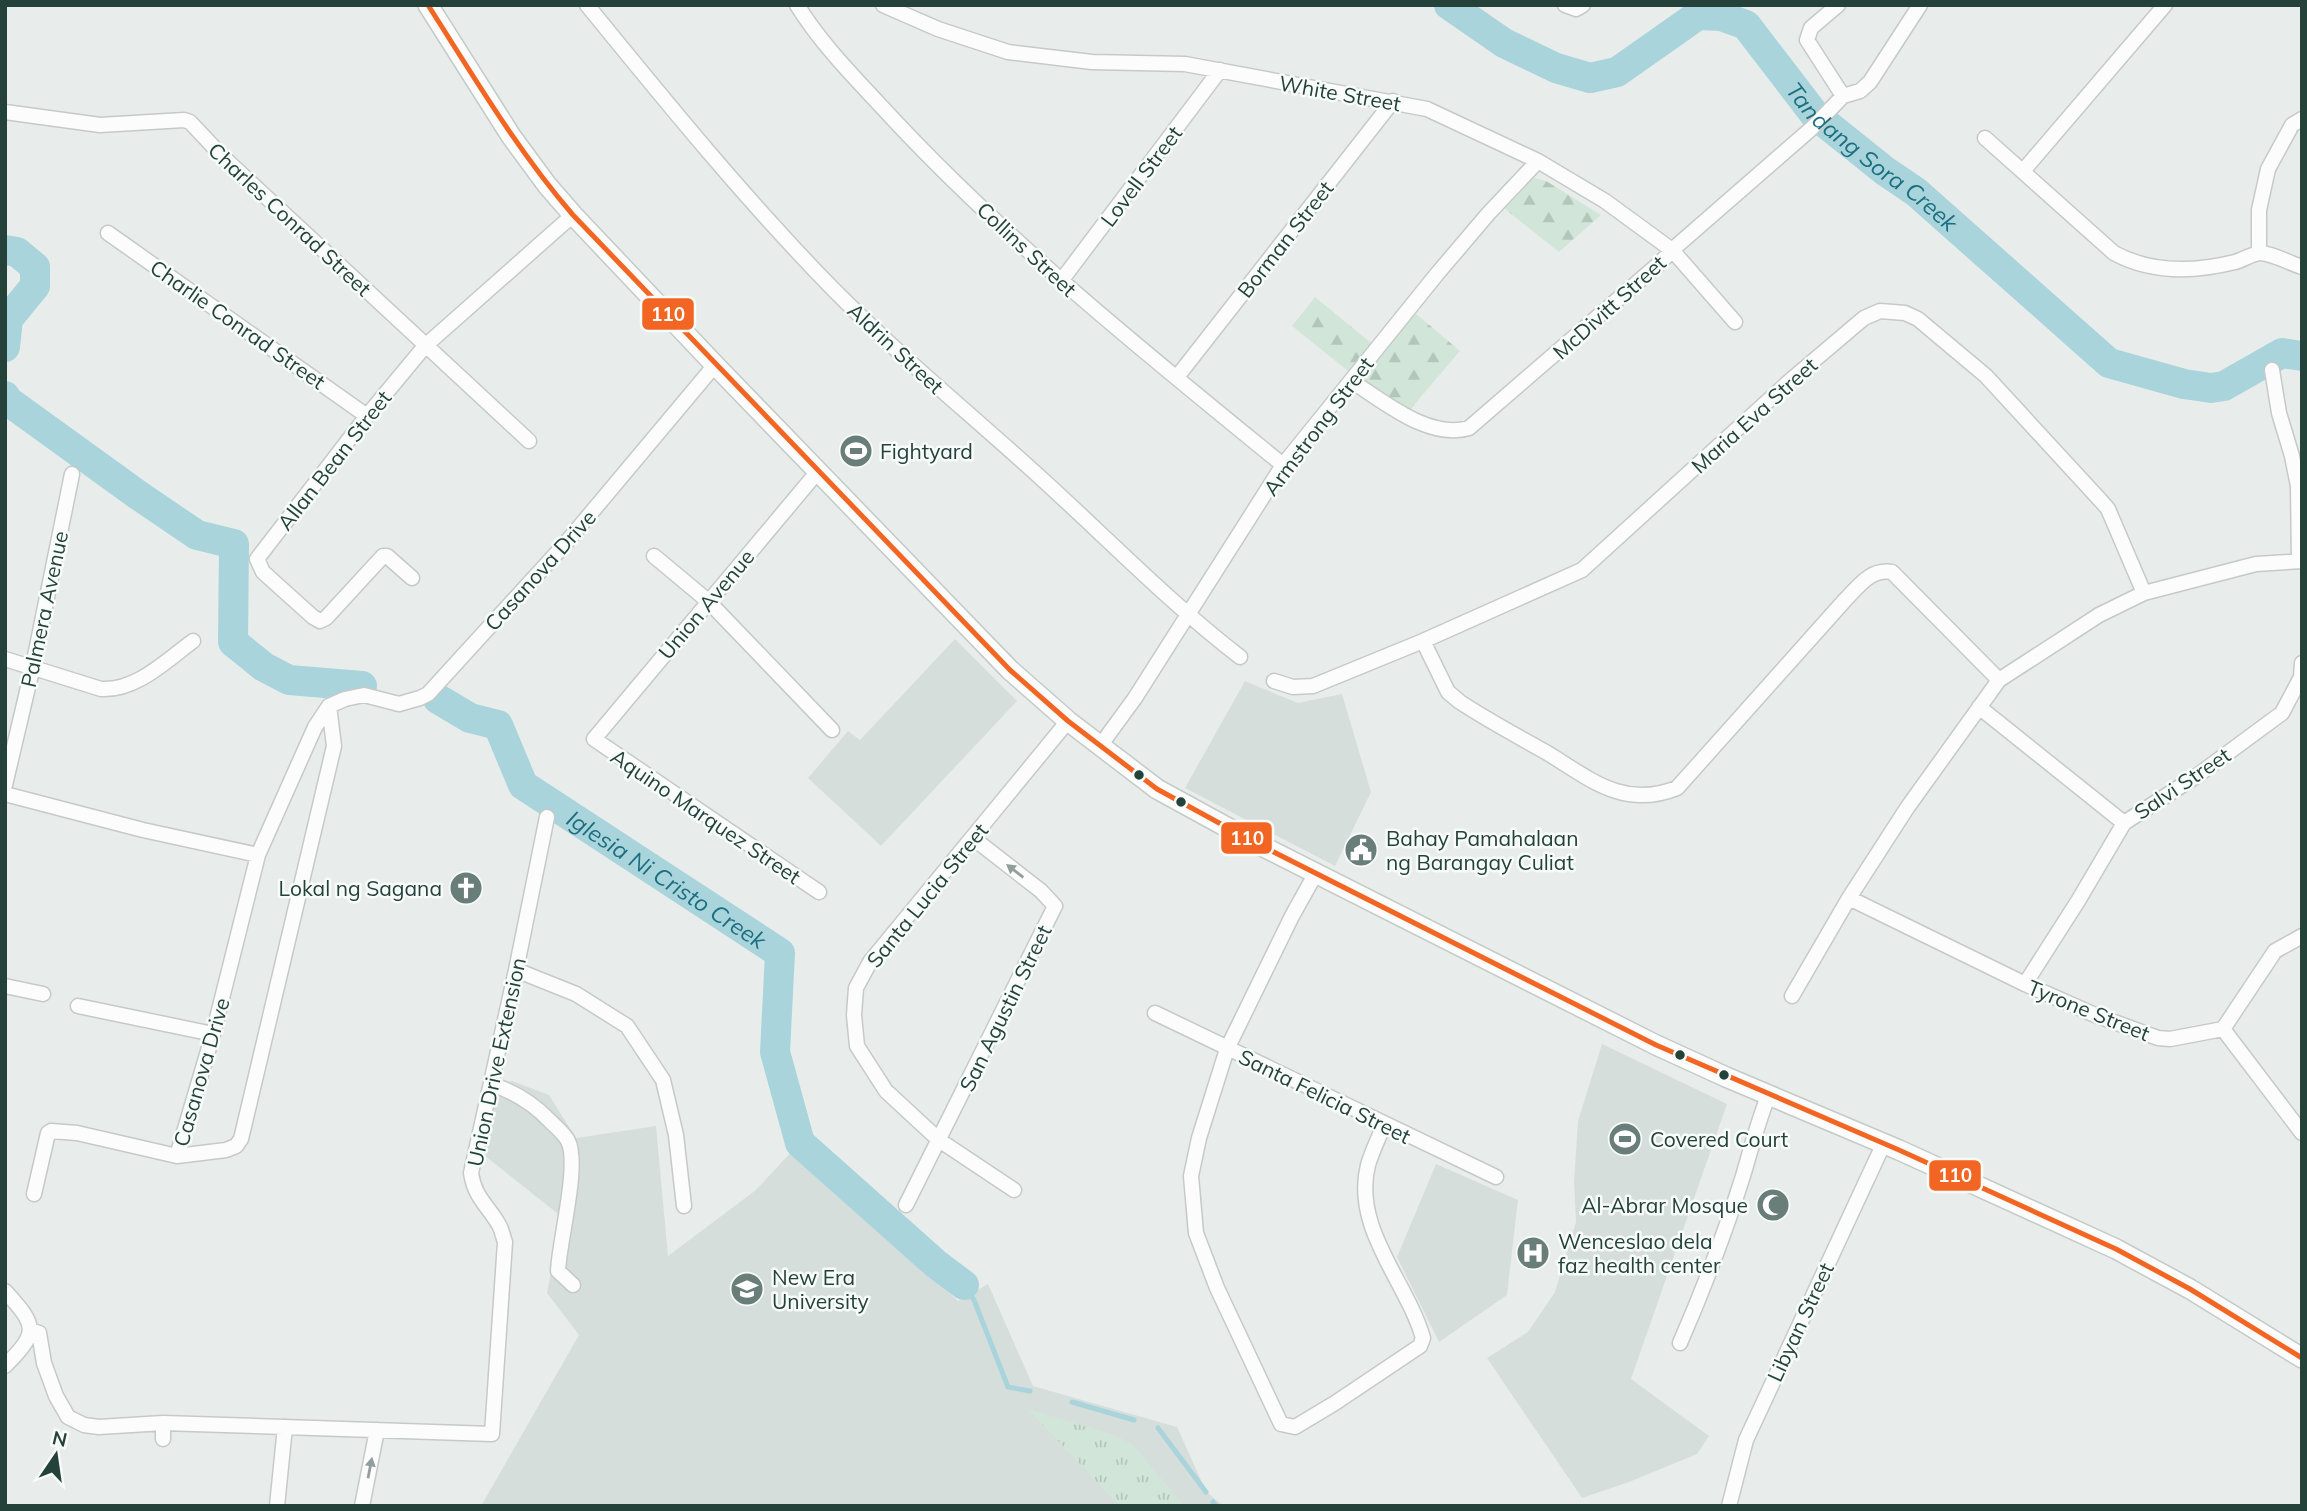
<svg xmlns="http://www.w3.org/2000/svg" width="2307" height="1511" font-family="Mulish,sans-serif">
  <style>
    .built { fill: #d6dedb }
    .grass { fill: url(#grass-tufts) }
    .forest { fill: url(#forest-firs) }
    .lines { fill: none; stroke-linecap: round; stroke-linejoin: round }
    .stream { stroke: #a9d4db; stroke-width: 5 }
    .river { stroke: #a9d4db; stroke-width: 30 }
    .street-casing { stroke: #c5cac8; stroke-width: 17 }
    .secondary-casing { stroke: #c3cbc8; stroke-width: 22 }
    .street { stroke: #fcfcfc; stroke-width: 14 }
    .secondary { stroke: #fcfcfc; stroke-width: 19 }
    .bus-1-casing { stroke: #f7fbf9; stroke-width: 10 }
    .bus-1 { stroke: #f26522; stroke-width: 5 }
    .oneway { fill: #909f9b }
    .bus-dot { fill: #24423a; stroke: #f7fbf9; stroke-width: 2.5 }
    .labels { text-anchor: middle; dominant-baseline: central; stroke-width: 5; stroke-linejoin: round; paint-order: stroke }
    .street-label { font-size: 21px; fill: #24423a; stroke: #f7fbf9 }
    .poi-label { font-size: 21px; fill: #24423a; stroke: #f7fbf9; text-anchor: start }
    .water-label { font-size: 23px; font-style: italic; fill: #1c6f80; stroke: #f7fbf9 }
    .line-badge { stroke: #f7fbf9; stroke-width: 2.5 }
    .badge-label { font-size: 19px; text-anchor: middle; font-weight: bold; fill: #fff }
  </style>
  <defs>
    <pattern id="grass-tufts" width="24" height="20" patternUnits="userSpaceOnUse" patternTransform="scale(1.75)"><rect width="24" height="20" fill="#d1e6d8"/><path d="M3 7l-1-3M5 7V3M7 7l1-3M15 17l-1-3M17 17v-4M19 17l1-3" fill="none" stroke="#b3c6ba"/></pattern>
    <pattern id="forest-firs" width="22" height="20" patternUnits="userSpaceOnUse" patternTransform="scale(1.75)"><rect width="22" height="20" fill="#d1e6d8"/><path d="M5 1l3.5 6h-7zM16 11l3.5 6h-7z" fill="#b3c6ba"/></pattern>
  </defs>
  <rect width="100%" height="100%" fill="#e8edeb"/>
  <path class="built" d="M955 639 1017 701 881 846 808 778 848 731 860 740Z
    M1245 681 1298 703 1342 694 1371 792 1335 866 1185 788Z
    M1602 1044 1727 1104 1631 1379 1709 1436 1697 1454 1629 1482 1582 1498 1487 1358 1528 1332 1555 1292 1576 1222 1574 1182 1578 1121Z
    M512 1081 549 1095 576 1138 656 1126 668 1256 756 1190 794 1149 958 1301 988 1284 1033 1386 1177 1427 1206 1491 1223 1506H481L579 1335 547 1293 562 1217 470 1144 483 1089Z
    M1436 1164 1518 1200 1507 1295 1439 1342 1397 1257Z"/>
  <path class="grass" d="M1028 1409 1113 1435 1132 1444 1184 1506H1117L1118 1504Z"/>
  <path class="forest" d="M1535 178 1546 181 1601 215 1559 252 1505 209 1528 181Z
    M1315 297 1376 347 1353 375 1292 326Z
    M1414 312 1460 351 1408 412 1357 381Z"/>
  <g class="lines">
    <path class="stream" d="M964 1285 974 1300 1008 1387 1030 1391
      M1072 1402 1134 1420
      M1158 1428 1206 1492
      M1213 1502 1216 1506"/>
    <g class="river">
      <path id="s1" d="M1449 5 1504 43 1556 68 1590 78 1617 72 1698 15 1721 16 1746 25 1815 115 1885 171 1916 192 2109 363 2184 384 2211 388 2224 386 2282 353 2302 356"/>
      <path d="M5 250 17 252 35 267V286L8 319 5 347"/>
      <path d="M5 396 8 401 138 495 197 535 234 544 233 642 264 667 289 680 362 686"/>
      <path id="s2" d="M438 699 470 718 498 725 523 785 780 953 775 1052 800 1143 936 1264 964 1285"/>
    </g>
    <defs>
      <path id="street" d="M587 5C666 102 745 199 832 288 899 356 973 416 1043 480 1108 539 1170 603 1240 657
        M797 5C823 47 860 83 893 119 1012 246 1148 355 1283 465
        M883 5 938 29 1008 52 1092 62 1185 64 1427 109 1538 161 1605 201 1672 250 1735 322
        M1565 5 1576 9 1583 5
        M1838 5 1811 28 1807 40 1843 96 1860 91 1870 82 1920 5
        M5 112 100 125 184 120 190 122 223 157 529 441
        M1985 138 2114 253C2151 273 2195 272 2235 262 2243 260 2253 253 2261 253 2274 254 2289 263 2302 267
        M2023 171 2165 5
        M108 233 367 416
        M2259 253V210L2268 169 2292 125 2302 119
        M1061 281 1220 70
        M2272 370 2279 413 2292 456 2298 486 2299 560
        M1177 377 1393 101
        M1351 381C1384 401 1428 440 1469 428L1661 262 1672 250 1812 128 1843 96
        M654 556 708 601 832 730
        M412 578 387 556H383L326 618 320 621 313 617 263 572 257 559 367 416 425 346 573 215
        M1423 641 1448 692 1460 702C1489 721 1519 737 1549 754 1591 780 1625 809 1677 788L1845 600C1859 586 1871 568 1892 572L1999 680
        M5 659 101 689C136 691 166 661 193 641
        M1274 681 1293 687 1313 686 1423 641 1582 570 1792 379 1864 318 1880 311 1905 313 1918 319 1986 376 2102 502 2108 509 2144 593
        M1979 707 2124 823
        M1100 746 1135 698 1283 465 1437 274 1488 214 1538 161
        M5 785 33 666 72 474
        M5 794 143 830 258 855
        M1316 873 1292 916 1227 1049 1199 1138 1191 1176 1196 1233 1217 1288 1281 1424 1295 1427 1335 1403 1420 1346 1423 1338C1407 1282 1352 1228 1368 1165 1372 1151 1379 1138 1384 1124
        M819 892 594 739 819 470
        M1849 898 2025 984 2095 1015 2158 1038 2170 1039 2223 1029 2275 951 2302 936
        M516 970 576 994 627 1026 663 1080 676 1135 684 1206
        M2025 984 2078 901 2124 823 2198 775 2282 713 2301 677 2302 663
        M5 986 43 994
        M1792 996 1849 898 1907 808 1999 680 2099 615 2144 593 2256 564 2302 561
        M78 1006 213 1034
        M1155 1013 1496 1177
        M2223 1029 2302 1133
        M491 1084C515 1092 533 1103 550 1121 556 1127 565 1134 568 1141 580 1164 559 1242 558 1271L573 1285
        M177 1156 213 1034 258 855 315 727 329 706 345 699 364 695 399 704 420 698 428 694 565 544 715 365
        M1014 1190 939 1140 886 1091 857 1046 854 1015 856 988 870 962 1068 721
        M34 1194 48 1133 51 1131 77 1133 177 1156 226 1150 236 1146 241 1139 334 746 329 706
        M906 1205 1055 906 1041 891 973 838
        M5 1291C37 1326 39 1332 5 1366
        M30 1330 39 1333 44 1363 56 1396 68 1417 84 1425 99 1427 163 1423 492 1434 505 1242C503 1237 502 1230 499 1225 488 1205 475 1199 471 1173L516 970 547 817
        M1680 1343C1704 1288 1725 1233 1743 1176 1751 1149 1758 1121 1769 1094
        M163 1439V1423
        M277 1506 285 1427
        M362 1506 377 1430
        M1729 1506 1746 1440 1884 1143"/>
      <path id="secondary" d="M428 5 511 136 547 185 573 215 715 365 1010 670 1068 721 1157 789 1252 841 1656 1045 1726 1077 1899 1150 2116 1249 2190 1289 2302 1358"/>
    </defs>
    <use href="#street" class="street-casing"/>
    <use href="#secondary" class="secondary-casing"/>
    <use href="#street" class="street"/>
    <use href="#secondary" class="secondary"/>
    <defs>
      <path id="bus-1" d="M428 5C474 77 517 150 573 215L1010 670 1068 721 1157 789 1252 841 1656 1045 1899 1150 2116 1249 2190 1289 2302 1358"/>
    </defs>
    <use href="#bus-1" class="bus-1-casing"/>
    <use href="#bus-1" class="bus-1"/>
  </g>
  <defs><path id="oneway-solid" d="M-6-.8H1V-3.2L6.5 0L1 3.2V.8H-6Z" transform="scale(1.75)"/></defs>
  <g class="oneway">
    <use href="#oneway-solid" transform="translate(1015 871) rotate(-142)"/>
    <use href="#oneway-solid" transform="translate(370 1468) rotate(-79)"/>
  </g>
  <defs>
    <symbol id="stadium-disc" viewBox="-11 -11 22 22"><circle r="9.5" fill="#697e78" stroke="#f7fbf9"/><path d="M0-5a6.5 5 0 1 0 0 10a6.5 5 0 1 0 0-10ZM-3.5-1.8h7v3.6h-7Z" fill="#fff"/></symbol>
    <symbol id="civic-disc" viewBox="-11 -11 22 22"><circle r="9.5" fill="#697e78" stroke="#f7fbf9"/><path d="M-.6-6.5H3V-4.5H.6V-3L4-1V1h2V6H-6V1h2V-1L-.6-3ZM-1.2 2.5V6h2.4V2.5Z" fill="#fff"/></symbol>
    <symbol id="church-disc" viewBox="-11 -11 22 22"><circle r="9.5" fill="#697e78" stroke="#f7fbf9"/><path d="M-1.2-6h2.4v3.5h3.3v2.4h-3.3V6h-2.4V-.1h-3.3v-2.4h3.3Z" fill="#fff"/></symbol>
    <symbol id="mosque-disc" viewBox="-11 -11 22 22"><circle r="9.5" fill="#697e78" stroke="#f7fbf9"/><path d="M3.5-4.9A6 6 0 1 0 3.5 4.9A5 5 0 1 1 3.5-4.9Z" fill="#fff"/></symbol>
    <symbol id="hospital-disc" viewBox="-11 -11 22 22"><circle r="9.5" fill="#697e78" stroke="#f7fbf9"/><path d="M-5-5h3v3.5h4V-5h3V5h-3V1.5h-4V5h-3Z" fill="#fff"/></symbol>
    <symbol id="university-disc" viewBox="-11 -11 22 22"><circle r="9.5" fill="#697e78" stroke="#f7fbf9"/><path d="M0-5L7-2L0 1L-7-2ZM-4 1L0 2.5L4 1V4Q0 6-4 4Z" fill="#fff"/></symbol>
  </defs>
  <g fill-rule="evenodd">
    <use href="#stadium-disc" x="837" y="432" width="38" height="38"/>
    <use href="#civic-disc" x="1342" y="831" width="38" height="38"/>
    <use href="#church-disc" x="447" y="869" width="38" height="38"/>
    <use href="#stadium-disc" x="1606" y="1120" width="38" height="38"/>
    <use href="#mosque-disc" x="1754" y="1186" width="38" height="38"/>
    <use href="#hospital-disc" x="1514" y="1234" width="38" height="38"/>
    <use href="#university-disc" x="728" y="1270" width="38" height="38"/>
  </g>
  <g class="bus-dot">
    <circle cx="1139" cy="775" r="6"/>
    <circle cx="1181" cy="802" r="6"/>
    <circle cx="1680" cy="1055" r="6"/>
    <circle cx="1724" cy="1075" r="6"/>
  </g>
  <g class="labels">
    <g class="street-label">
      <text transform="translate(1340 93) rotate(10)">White Street</text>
      <text transform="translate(1141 176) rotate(-53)">Lovell Street</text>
      <text transform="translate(290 219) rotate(43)">Charles Conrad Street</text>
      <text transform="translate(1285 239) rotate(-52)">Borman Street</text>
      <text transform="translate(1027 249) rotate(43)">Collins Street</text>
      <text transform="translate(1609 307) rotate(-42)">McDivitt Street</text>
      <text transform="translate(238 324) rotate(35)">Charlie Conrad Street</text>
      <text transform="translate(896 348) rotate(43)">Aldrin Street</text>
      <text transform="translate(1754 415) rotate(-42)">Maria Eva Street</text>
      <text transform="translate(1318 426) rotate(-53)">Armstrong Street</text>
      <text transform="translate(334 460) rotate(-52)">Allan Bean Street</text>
      <text transform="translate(540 570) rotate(-48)">Casanova Drive</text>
      <text transform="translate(706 604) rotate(-50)">Union Avenue</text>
      <text transform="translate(44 609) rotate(-78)">Palmera Avenue</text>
      <text transform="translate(2182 783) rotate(-34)">Salvi Street</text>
      <text transform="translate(706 816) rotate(34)">Aquino Marquez Street</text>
      <text transform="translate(927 895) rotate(-51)">Santa Lucia Street</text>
      <text transform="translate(1005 1008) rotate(-64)">San Agustin Street</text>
      <text transform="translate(2089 1010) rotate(22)">Tyrone Street</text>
      <text transform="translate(496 1062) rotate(-78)">Union Drive Extension</text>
      <text transform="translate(201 1072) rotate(-74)">Casanova Drive</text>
      <text transform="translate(1325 1096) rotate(26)">Santa Felicia Street</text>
      <text transform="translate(1800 1322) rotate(-65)">Libyan Street</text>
    </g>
    <g class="poi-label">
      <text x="880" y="451">Fightyard</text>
      <text x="1386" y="838">Bahay Pamahalaan<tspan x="1386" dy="24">ng Barangay Culiat</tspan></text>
      <text x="442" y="888" text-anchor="end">Lokal ng Sagana</text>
      <text x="1650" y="1139">Covered Court</text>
      <text x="1748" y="1205" text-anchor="end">Al-Abrar Mosque</text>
      <text x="1558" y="1241">Wenceslao dela<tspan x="1558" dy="24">faz health center</tspan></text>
      <text x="772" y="1277">New Era<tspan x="772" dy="24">University</tspan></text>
    </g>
    <g class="water-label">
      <text stroke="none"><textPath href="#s1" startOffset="520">Tandang Sora Creek</textPath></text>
      <text stroke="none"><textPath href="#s2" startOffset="303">Iglesia Ni Cristo Creek</textPath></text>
    </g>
  </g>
  <g class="line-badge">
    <rect x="641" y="297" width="54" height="34" rx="7" fill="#f26522"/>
    <rect x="1220" y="821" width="53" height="34" rx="7" fill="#f26522"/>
    <rect x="1928" y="1159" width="54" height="33" rx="7" fill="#f26522"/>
  </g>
  <g class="badge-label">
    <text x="668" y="321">110</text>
    <text x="1247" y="845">110</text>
    <text x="1955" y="1182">110</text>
  </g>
  <rect width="2307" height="1511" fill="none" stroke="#24423a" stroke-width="14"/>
  <g transform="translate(56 1455) rotate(13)" stroke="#f7fbf9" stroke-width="5" paint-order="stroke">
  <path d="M0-5L12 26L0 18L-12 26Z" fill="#24423a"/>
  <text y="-10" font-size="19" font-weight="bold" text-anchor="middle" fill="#24423a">N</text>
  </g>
</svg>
